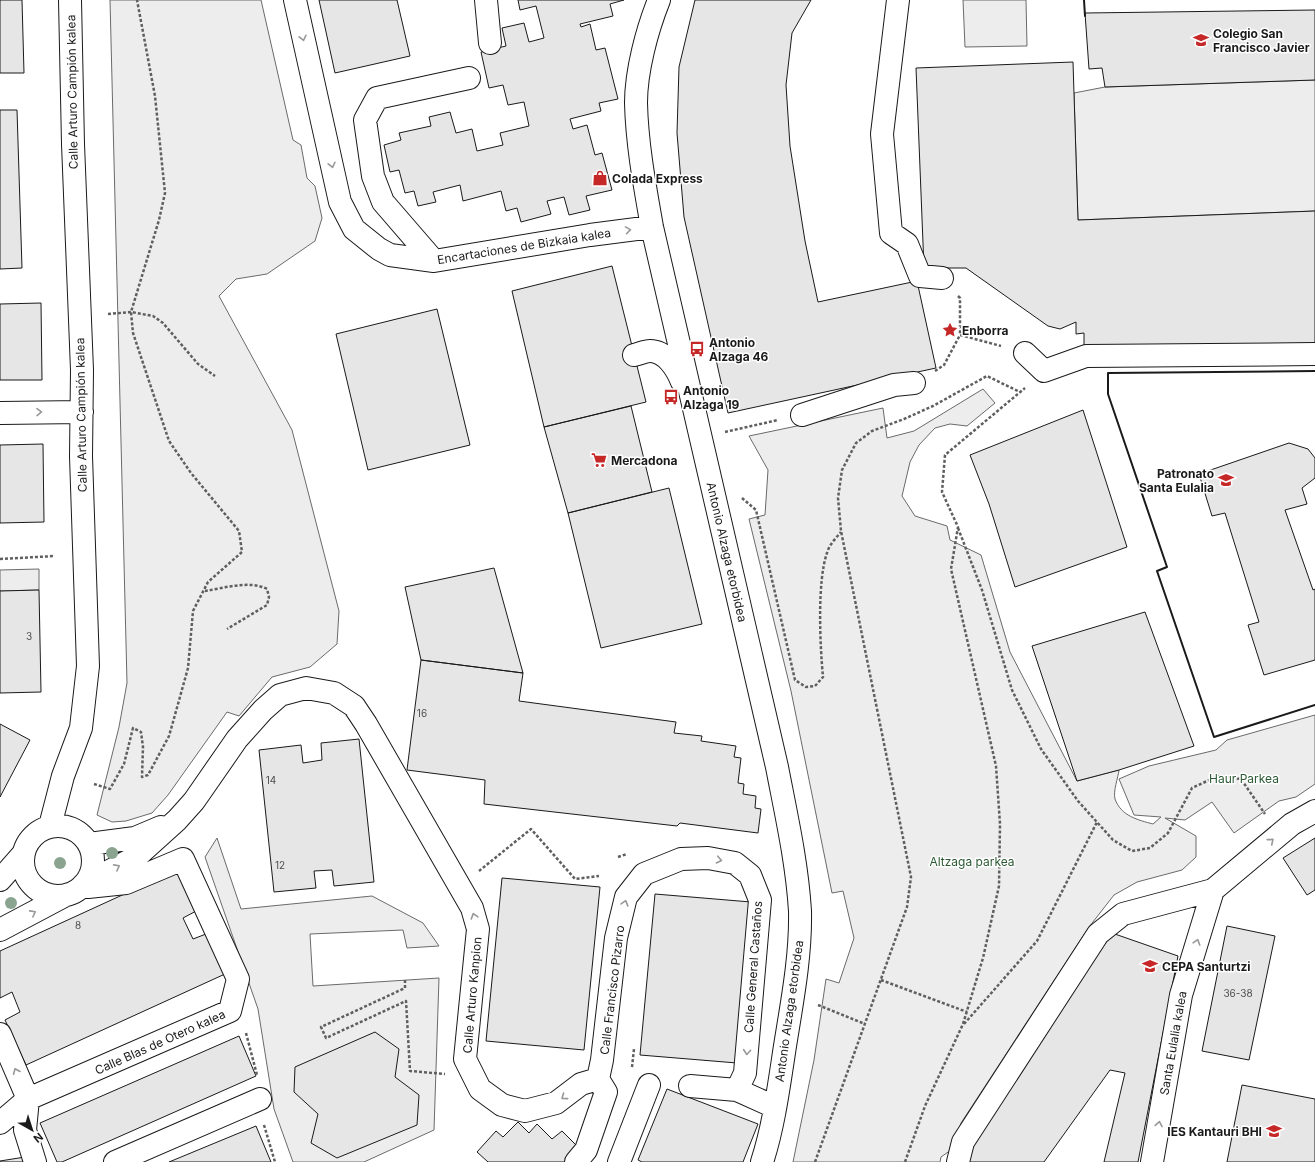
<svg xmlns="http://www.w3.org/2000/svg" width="1315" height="1162" font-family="Inter,sans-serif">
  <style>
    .green { fill: #ededed; stroke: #6a6a6a }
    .building { fill: #e6e6e6; stroke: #1a1a1a }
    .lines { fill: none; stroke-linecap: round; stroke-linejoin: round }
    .minor-casing { stroke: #1a1a1a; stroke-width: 24 }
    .path { stroke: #5f5f5f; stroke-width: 2.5; stroke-dasharray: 3 2; stroke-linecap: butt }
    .minor { stroke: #fff; stroke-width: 22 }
    .wall { stroke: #1a1a1a; stroke-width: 2 }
    .tree { fill: #8aa48f }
    .oneway { stroke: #989898 }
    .labels { text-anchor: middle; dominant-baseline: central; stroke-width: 3; stroke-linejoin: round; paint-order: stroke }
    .number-label { font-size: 10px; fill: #4d4d4d }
    .poi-label { font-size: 12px; font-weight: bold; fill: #1a1a1a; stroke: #fff; text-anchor: start }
    .street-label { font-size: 12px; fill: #1a1a1a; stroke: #fff }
    .park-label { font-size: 12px; fill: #2b5a34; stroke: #fff }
  </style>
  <rect width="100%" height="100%" fill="#fff"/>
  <path class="green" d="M110 0H261L293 140 301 145 307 178 315 186 322 218 315 241 267 274 236 279 219 296 292 430 339 611 337 644 310 667 272 677 239 716 227 712 168 795 152 813 126 821 112 822 97 815 119 727 127 683Z
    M963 0H1026L1027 46 965 47Z
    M1315 80V211L1078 220 1074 93 1105 87Z
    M983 389 995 403 967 426 950 424 935 428 919 445 910 462 902 496 915 516 947 526 950 540 981 555 1010 652 1077 781 1119 770C1118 778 1113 791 1115 799 1121 816 1138 820 1153 824L1161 817 1134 815 1119 779 1149 766 1216 750 1227 740 1315 715V784L1296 797 1279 801 1234 833 1212 802 1185 820 1165 818 1196 836V857L1182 870 1137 882 1114 895 1089 927 961 1123 954 1148 941 1157 940 1162H793L814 1060 826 979 839 983 854 938 843 891 832 893 791 691 749 519 765 515 768 470 749 436 883 408 887 438 914 431Z
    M39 569V590L0 591V570Z
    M217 838 241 909 372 896 423 923 439 946 407 948 403 930 310 934 313 986 439 978 434 1130 364 1162H293L274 1109 258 1009 205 857Z"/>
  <path class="building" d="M0 0H22L24 73H0Z
    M319 0H397L410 56 335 73Z
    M518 0H624L610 4 613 16 580 24 581 27 590 24 596 50 605 48 618 99 599 103 601 111 570 119 573 129 587 125 595 155 602 153 612 190 586 196 590 210 569 215 564 197 547 201 551 214 521 222 517 208 506 211 501 191 463 201 460 185 433 192 436 202 418 206 414 191 405 193 399 170 390 172 384 145 401 140 399 133 431 126 429 117 450 112 456 133 472 129 477 151 503 145 500 133 529 126 524 102 508 105 503 85 489 88 481 52 506 46 502 28 524 23 529 42 544 38 536 6 520 10Z
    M695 0H811L792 33 786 85 790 146 805 241 818 302 917 281 936 368 728 413 684 217 677 133 679 67Z
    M1315 10V80L1105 87 1102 68 1089 69 1085 13Z
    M1073 62 1078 220 1315 211V345L1084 348V333L1076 334V322L1060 329 1048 326 966 268H924L916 68Z
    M0 110H17L22 268 0 269Z
    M612 266 646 402 544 427 512 291Z
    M41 303 42 380H0V304Z
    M437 309 470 445 368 470 336 334Z
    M631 406 652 492 568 513 544 427Z
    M1083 410 1127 547 1015 587 989 504 970 455Z
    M1289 443 1308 449 1315 458V478L1302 488 1307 504 1285 510 1313 590 1315 589V660L1264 675 1248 625 1259 622 1225 513 1212 516 1199 474Z
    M43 444 44 522 0 523V445Z
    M669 488 702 624 601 648 568 513Z
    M494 568 523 673 421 660 405 587Z
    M39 590 41 692 0 693V591Z
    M1145 612 1194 746 1119 770 1077 781 1032 646Z
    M421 660 523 673 519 701 676 722 674 733 702 736 701 741 736 746 734 757 741 758 738 783 744 784 743 794 756 796 755 808 761 809 758 833 680 823 677 826 484 804 485 780 407 770Z
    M0 724 30 740 0 797Z
    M359 739 374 882 334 886 332 870 314 871 316 888 274 892 259 750 301 745 303 763 322 760 321 743Z
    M1315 838V890L1307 895 1283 858Z
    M179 869 198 910 183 918 193 939 206 934 225 974 26 1065 5 1020 20 1012 12 992 0 998V951Z
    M502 878 600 887 584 1050 486 1041Z
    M655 894 751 902 737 1063 640 1055Z
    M1227 926 1275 936 1249 1060 1202 1051Z
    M1112 933 1178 956 1138 1162H1104L1125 1073 1110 1070 1044 1162H966L970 1148Z
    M375 1032 399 1049 395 1077 419 1095 417 1125 337 1158 311 1143 318 1114 294 1092 295 1067Z
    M239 1036 256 1076 62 1162H57L40 1123Z
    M1242 1085 1315 1099V1162H1227Z
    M667 1089 758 1124 743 1162H642L638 1160Z
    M518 1122 529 1133 537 1124 552 1139 562 1131 579 1148 565 1162H488L477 1152 496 1131 503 1137Z
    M256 1126 271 1162H169Z
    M25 1157 26 1162H0V1161Z"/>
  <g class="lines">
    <defs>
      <path id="minor" d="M295 0 340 202 354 229 379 249 390 255 434 261 590 235 652 227
        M486 0 490 43
        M659 0C647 30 636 71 636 103 637 145 645 187 652 227L777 767C786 814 797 862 800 911 801 956 792 1002 785 1046 779 1085 774 1125 762 1162
        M898 0 882 134 891 233 907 244 920 276 942 278
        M434 261 383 202 373 176 365 120 377 98 469 78
        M1025 353 1044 371 1086 356 1315 354
        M634 355C639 354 645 351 650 351 666 351 677 369 682 382
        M0 413 82 412
        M802 415 894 385 914 383
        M23 861a35 35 0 1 1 70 0a35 35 0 1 1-70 0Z
        M50 826 63 776 81 728 88 666 81 456 82 370 73 144 70 0
        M89 844 135 838 161 827
        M0 880 23 854
        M83 885 136 857 177 820 194 801 237 739 263 710 280 695 306 688 334 693 354 706 366 724 472 908 478 929 465 1059 480 1089 502 1105 525 1111 556 1103 581 1084 598 1079
        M0 930 66 895
        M0 1034 28 1099 25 1130 35 1162
        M598 1079 602 1060 616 938 626 897 644 874 681 859 708 858 735 863 750 875 760 900 745 1073 737 1090 775 1107
        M690 1086 737 1090
        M0 1123 28 1099 230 1011 238 979 183 859 126 883 88 887
        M115 1162 260 1099
        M576 1162 586 1150 606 1092 598 1079
        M619 1162 649 1085
        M958 1162 963 1142 1098 934 1123 914 1213 890
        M1152 1162 1181 995 1213 890 1292 824 1315 811"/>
    </defs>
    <use href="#minor" class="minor-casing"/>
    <path class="path" d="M958 296 960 298V335L1001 346
      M108 314 131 312 153 316 163 323 198 364 215 376
      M935 371 944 365 960 335
      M725 432 778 420
      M742 498 756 510 795 680 806 687 815 686 823 677C820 646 817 581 827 553 829 545 836 538 841 532
      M958 528 982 590 1012 690 1041 749 1078 801 1113 840 1132 851 1150 848 1168 833 1192 788 1218 776 1241 779 1265 814
      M0 559 55 556
      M205 591C224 588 250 580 267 589L269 597 267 605 227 629
      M94 784 110 789 124 764 133 728 141 732 143 747 142 777 148 775 169 736 173 722 188 668 193 611 208 582 242 552 239 531 191 473 169 441 133 333 131 312 159 220 165 193 155 96 137 0
      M618 857 627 854
      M479 871 531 829 575 879 599 876
      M405 980V988L321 1027 326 1038 406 1001 410 1071 445 1074
      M881 980 967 1012
      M818 1005 865 1024
      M964 1024 1037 941 1097 822
      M246 1033 257 1075
      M632 1067 634 1049
      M264 1125 275 1162
      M815 1162 907 907 911 877 841 531 838 498 842 470 856 443 872 431 904 419 933 406 987 376 1020 392
      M905 1162 925 1106 963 1024 983 958 999 886 1000 824 996 766 951 569 958 527 942 492 945 455 1025 388"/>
    <use href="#minor" class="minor"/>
    <path class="wall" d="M1084 0 1085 16
      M1315 371 1108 373V394L1167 567 1157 571 1214 737 1315 705"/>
  </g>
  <g class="tree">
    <circle cx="112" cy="853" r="6"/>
    <circle cx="60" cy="863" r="6"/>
    <circle cx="11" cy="903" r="6"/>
  </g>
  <defs><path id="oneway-chevron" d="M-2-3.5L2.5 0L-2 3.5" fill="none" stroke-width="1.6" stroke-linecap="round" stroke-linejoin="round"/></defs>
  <g class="oneway">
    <use href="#oneway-chevron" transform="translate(303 38) rotate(77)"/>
    <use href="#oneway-chevron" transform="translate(332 165) rotate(77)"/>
    <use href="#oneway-chevron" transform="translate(628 230) rotate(-9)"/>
    <use href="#oneway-chevron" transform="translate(39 412) rotate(-1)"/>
    <use href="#oneway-chevron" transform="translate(1271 841) rotate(-40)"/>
    <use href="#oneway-chevron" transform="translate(719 860) rotate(12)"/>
    <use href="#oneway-chevron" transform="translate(117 867) rotate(-28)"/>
    <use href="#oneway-chevron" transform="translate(625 903) rotate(-74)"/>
    <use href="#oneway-chevron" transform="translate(33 913) rotate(-28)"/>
    <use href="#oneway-chevron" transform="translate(474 916) rotate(-107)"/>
    <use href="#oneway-chevron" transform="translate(1197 942) rotate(-73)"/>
    <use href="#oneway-chevron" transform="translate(747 1052) rotate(95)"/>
    <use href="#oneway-chevron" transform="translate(16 1071) rotate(-113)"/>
    <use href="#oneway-chevron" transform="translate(564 1097) rotate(144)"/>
    <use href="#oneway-chevron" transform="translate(1159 1124) rotate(-80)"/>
  </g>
  <defs>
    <symbol id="school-bare" viewBox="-9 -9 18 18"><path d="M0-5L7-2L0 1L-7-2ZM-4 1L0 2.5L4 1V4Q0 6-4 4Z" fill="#c62828" stroke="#fff" stroke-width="2.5" paint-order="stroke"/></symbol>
    <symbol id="shop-bare" viewBox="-9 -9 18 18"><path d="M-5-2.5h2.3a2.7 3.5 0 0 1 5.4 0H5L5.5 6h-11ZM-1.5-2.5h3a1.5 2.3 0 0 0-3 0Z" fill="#c62828" stroke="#fff" stroke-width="2.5" paint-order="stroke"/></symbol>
    <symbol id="sight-bare" viewBox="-9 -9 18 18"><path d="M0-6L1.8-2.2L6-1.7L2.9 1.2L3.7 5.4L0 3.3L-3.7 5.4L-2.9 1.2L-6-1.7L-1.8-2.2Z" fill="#c62828" stroke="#fff" stroke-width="2.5" paint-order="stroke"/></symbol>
    <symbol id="bus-bare" viewBox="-9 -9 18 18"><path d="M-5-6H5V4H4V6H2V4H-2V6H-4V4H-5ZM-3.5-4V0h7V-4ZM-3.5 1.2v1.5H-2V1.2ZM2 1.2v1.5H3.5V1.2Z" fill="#c62828" stroke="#fff" stroke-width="2.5" paint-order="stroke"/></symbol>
    <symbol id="supermarket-bare" viewBox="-9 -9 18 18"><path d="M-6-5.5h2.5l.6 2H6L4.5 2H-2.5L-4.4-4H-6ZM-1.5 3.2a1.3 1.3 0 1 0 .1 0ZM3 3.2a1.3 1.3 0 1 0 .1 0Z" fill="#c62828" stroke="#fff" stroke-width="2.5" paint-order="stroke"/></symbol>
    <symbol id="university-bare" viewBox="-9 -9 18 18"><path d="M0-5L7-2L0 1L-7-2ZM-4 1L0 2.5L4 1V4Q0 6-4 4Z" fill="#c62828" stroke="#fff" stroke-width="2.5" paint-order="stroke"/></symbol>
  </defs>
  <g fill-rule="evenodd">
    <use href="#school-bare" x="1190" y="29" width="22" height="22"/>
    <use href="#shop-bare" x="589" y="167" width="22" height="22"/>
    <use href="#sight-bare" x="939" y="319" width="22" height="22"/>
    <use href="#bus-bare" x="686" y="338" width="22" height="22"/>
    <use href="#bus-bare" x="660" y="386" width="22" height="22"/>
    <use href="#supermarket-bare" x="588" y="449" width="22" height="22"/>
    <use href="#school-bare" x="1215" y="469" width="22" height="22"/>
    <use href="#university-bare" x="1139" y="955" width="22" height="22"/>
    <use href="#school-bare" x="1263" y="1120" width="22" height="22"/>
  </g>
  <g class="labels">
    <g class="number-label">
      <text x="29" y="636">3</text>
      <text x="422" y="713">16</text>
      <text x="271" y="780">14</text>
      <text x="280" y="865">12</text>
      <text x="78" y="925">8</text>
      <text x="1238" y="993">36-38</text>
    </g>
    <g class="poi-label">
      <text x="1213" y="33">Colegio San<tspan x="1213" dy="14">Francisco Javier</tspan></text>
      <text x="612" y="178">Colada Express</text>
      <text x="962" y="330">Enborra</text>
      <text x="709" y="342">Antonio<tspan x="709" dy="14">Alzaga 46</tspan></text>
      <text x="683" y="390">Antonio<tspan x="683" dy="14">Alzaga 19</tspan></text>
      <text x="611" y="460">Mercadona</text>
      <text x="1214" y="473" text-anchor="end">Patronato<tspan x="1214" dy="14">Santa Eulalia</tspan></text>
      <text x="1162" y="966">CEPA Santurtzi</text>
      <text x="1262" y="1131" text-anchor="end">IES Kantauri BHI</text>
    </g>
    <g class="street-label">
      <text transform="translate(72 92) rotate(-91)">Calle Arturo Campión kalea</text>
      <text transform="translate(524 246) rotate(-9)">Encartaciones de Bizkaia kalea</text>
      <text transform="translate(81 415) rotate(-91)">Calle Arturo Campión kalea</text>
      <text transform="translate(727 552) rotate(77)">Antonio Alzaga etorbidea</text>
      <text transform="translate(753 967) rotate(-86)">Calle General Castaños</text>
      <text transform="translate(612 990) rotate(-83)">Calle Francisco Pizarro</text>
      <text transform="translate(472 995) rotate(-85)">Calle Arturo Kanpion</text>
      <text transform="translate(789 1011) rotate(-82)">Antonio Alzaga etorbidea</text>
      <text transform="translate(160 1042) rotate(-24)">Calle Blas de Otero kalea</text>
      <text transform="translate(1173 1043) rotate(-80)">Santa Eulalia kalea</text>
    </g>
    <g class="park-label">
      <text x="1244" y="778">Haur Parkea</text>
      <text x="972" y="861">Altzaga parkea</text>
    </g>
  </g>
  <g transform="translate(32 1130) rotate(141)" stroke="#ffffff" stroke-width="3" paint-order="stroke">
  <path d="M0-3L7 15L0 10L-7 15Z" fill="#1a1a1a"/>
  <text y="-6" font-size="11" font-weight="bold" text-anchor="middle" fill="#1a1a1a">N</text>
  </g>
</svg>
